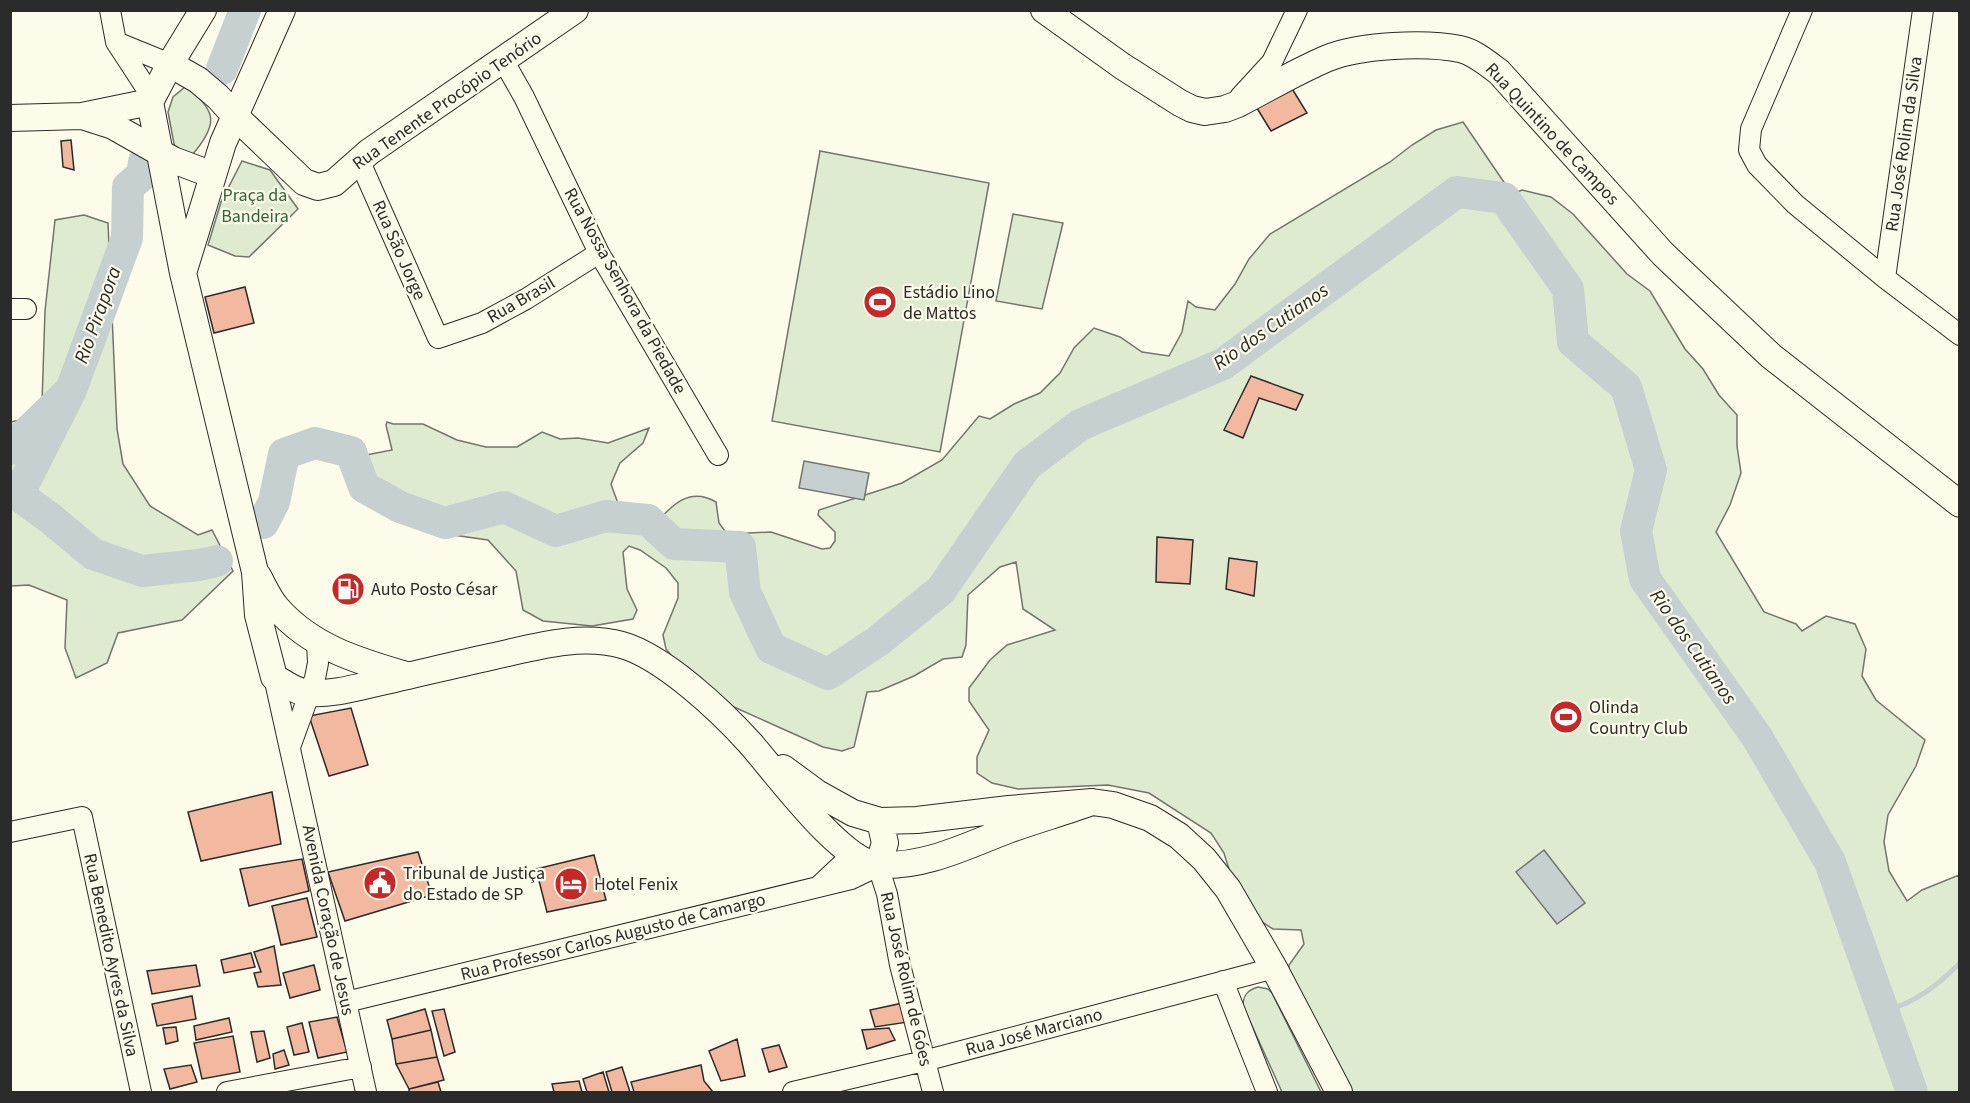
<svg xmlns="http://www.w3.org/2000/svg" width="1970" height="1103" font-family="'Source Sans 3',sans-serif">
  <style>
    .green { fill: #deebd1; stroke: #74746e; stroke-width: 1.5 }
    .water { fill: #c7d0d0; stroke: #74746e; stroke-width: 1.5 }
    .lines { fill: none; stroke-linecap: round; stroke-linejoin: round }
    .stream { stroke: #c7d0d0; stroke-width: 5 }
    .river { stroke: #c7d0d0; stroke-width: 32 }
    .building { fill: #f2b8a0; stroke: #2b2b2b; stroke-width: 1.5 }
    .minor-casing { stroke: #2b2b2b; stroke-width: 22 }
    .major-casing { stroke: #2b2b2b; stroke-width: 28 }
    .minor { stroke: #fdfbea; stroke-width: 20 }
    .major { stroke: #fdfbea; stroke-width: 26 }
    .labels { text-anchor: middle; dominant-baseline: central; stroke-width: 4.5; stroke-linejoin: round; paint-order: stroke }
    .street-label { font-size: 18px; fill: #2b2b2b; stroke: #fdfbea }
    .park-label { font-size: 18px; fill: #34623c; stroke: #fdfbea }
    .poi-label { font-size: 18px; fill: #2b2b2b; stroke: #fdfbea; text-anchor: start }
    .water-label { font-size: 20px; font-style: italic; fill: #2b2b2b; stroke: #fdfbea }
  </style>
  <rect width="100%" height="100%" fill="#fdfbea"/>
  <path class="green" d="M185 87C218 110 218 125 192 155L176 154 168 112 173 97Z
    M1463 122 1512 194 1522 190 1551 197 1573 214 1627 274 1650 291 1685 349 1703 369 1719 395 1737 415V446L1741 473 1730 505 1716 532 1764 612 1796 624 1802 631 1826 616 1855 624 1866 649 1862 676 1876 700 1925 740 1916 766 1888 815 1884 842 1889 871 1907 901 1922 890 1959 875V1092H1332L1287 990 1289 965 1304 944 1301 930 1273 929 1259 920 1237 895 1224 853 1211 833 1149 793 1108 785 1018 789 992 783 977 773V757L989 730 969 701V688L990 660 1007 645 1055 630 1023 609 1016 562 1000 567 968 595 966 645 962 657 943 659 914 676 879 691 867 692 854 747 842 751 823 747 734 707 679 665 666 649 663 635 678 598V583L666 568 640 550 629 546 623 552 627 589 637 610 633 619 592 626 543 621 523 610 516 571 488 540 453 535 420 516 376 499 351 481 349 469 361 456 392 450 386 425 387 422 393 424H423L457 440 486 447H517L542 432 560 439 578 438 608 443 649 428 643 443 620 463 611 484C620 510 624 522 654 525 671 506 689 486 716 502L719 523 727 534 771 532 822 549 830 548 835 541V532L818 515 819 510 902 483 942 460 979 416 990 419 1014 404 1040 393 1060 373 1074 348 1094 328 1120 337 1142 352 1169 356 1182 332 1188 301 1196 307 1215 310 1235 284 1249 259 1270 234 1390 162 1412 145 1436 130Z
    M820 151 989 183 940 452 772 421Z
    M242 161 270 170 298 209 249 257 235 256 208 245 221 202Z
    M1013 214 1063 223 1042 309 996 301Z
    M84 215 108 223 117 429 123 464 150 506 198 535 212 530 233 571 182 620 118 633 107 663 76 678 65 648 67 600 29 585 11 586 10 422 36 417 42 403 45 311 55 220Z
    M1258 987 1268 989 1272 993 1321 1092H1282L1243 1006C1243 996 1247 990 1258 987Z"/>
  <path class="water" d="M804 461 869 473 864 500 799 488Z
    M1544 850 1585 903 1557 924 1516 872Z"/>
  <g class="lines">
    <path class="stream" d="M1883 1011C1914 1004 1938 985 1960 963"/>
    <path class="river" d="M222 69 245 10
      M71 390 18 495 50 518 93 554 142 571 199 565 217 561
      M10 449 71 390 127 238 128 187 142 175 144 162
      M263 523 274 502 284 454 315 443 351 452 364 487 400 507 445 523 504 507 556 531 606 516 648 520 674 544 740 547 745 592 771 648 828 674 878 641 941 590 1027 465 1080 425 1223 364 1457 192 1504 198 1568 289 1573 342 1626 387 1651 470 1636 531 1645 579 1757 737 1830 862 1912 1092"/>
  </g>
  <path class="building" d="M1291 87 1307 113 1271 131 1255 105Z
    M71 140 74 170 63 167 61 141Z
    M245 287 254 323 214 333 205 297Z
    M1251 376 1303 395 1296 410 1259 398 1243 438 1224 430Z
    M1157 537 1193 540 1190 584 1156 582Z
    M1229 558 1257 562 1254 596 1226 589Z
    M351 708 368 765 329 776 309 716Z
    M272 792 281 844 201 861 188 812Z
    M418 852 432 895 345 921 328 872Z
    M594 855 606 900 547 912 536 869Z
    M302 859 309 891 249 906 240 869Z
    M307 898 317 937 281 945 272 906Z
    M274 946 281 985 258 987 254 973 261 972 254 952Z
    M251 953 255 967 224 973 221 960Z
    M196 965 200 986 152 994 147 971Z
    M314 965 320 990 290 998 283 973Z
    M192 996 196 1019 157 1026 152 1004Z
    M903 1003 908 1022 875 1027 870 1010Z
    M425 1009 431 1030 392 1039 387 1020Z
    M444 1009 455 1052 444 1056 432 1011Z
    M337 1017 347 1052 318 1058 309 1022Z
    M229 1018 232 1032 196 1040 194 1026Z
    M302 1023 309 1052 294 1055 287 1027Z
    M176 1027 178 1041 166 1044 163 1028Z
    M889 1028 895 1040 867 1049 862 1030Z
    M431 1030 437 1057 396 1064 392 1039Z
    M264 1031 270 1058 257 1062 251 1032Z
    M233 1036 240 1072 202 1079 194 1043Z
    M737 1039 745 1076 721 1081 709 1051Z
    M779 1045 787 1067 769 1072 762 1049Z
    M284 1050 289 1065 275 1069 273 1054Z
    M437 1057 444 1080 409 1089 396 1064Z
    M191 1065 197 1082 170 1089 164 1069Z
    M701 1065 704 1081 713 1092H634L631 1082Z
    M622 1067 630 1092H612L606 1072Z
    M603 1072 609 1092H587L583 1079Z
    M579 1081 582 1092H554L552 1084Z
    M438 1082 441 1092H409V1089Z"/>
  <g class="lines">
    <defs>
      <path id="minor" d="M110 10 116 42 152 97
        M1802 10 1751 129 1749 150 1757 165 1795 204 1885 278 1960 335
        M116 42 170 64
        M503 60 524 97 599 253 718 455
        M1240 97 1272 62 1297 10
        M360 162 438 338 482 323 526 299 599 253
        M1885 278 1923 10
        M10 309H26
        M274 677 366 1092
        M290 747 315 678 318 663 317 643
        M10 832 82 817 141 1092
        M819 886 853 854
        M1223 981 1267 1092
        M346 1002 851 879 878 866 887 894 900 965 933 1092
        M227 1092 361 1067
        M793 1092 924 1061 1274 968"/>
      <path id="major" d="M1044 10 1122 66 1180 103 1192 109 1205 112 1225 109 1238 104C1267 89 1297 71 1328 58 1361 45 1425 42 1460 49 1474 52 1487 63 1499 72L1663 254 1771 356 1960 504
        M170 64 198 80 218 97 236 117 304 182 318 187 334 183 369 152 575 10
        M150 102 183 273 255 572 258 615 274 677C284 683 296 692 308 693 331 695 358 687 381 682 417 674 453 665 490 657 532 648 578 633 622 645 664 657 721 711 750 743 775 771 842 864 879 865 926 867 966 846 1008 830 1036 820 1064 812 1092 802
        M150 102 170 64 203 10
        M82 116 113 126 173 160 213 175
        M10 118 82 116 150 102
        M184 270 223 143 282 10
        M258 576C264 587 269 599 277 608 311 647 358 661 406 675
        M783 768 817 793 853 813 880 821 917 820 1009 809 1092 802 1113 805 1150 818 1179 836 1204 859 1228 889 1274 968 1339 1092
        M878 866 885 843 880 821"/>
    </defs>
    <use href="#minor" class="minor-casing"/>
    <use href="#major" class="major-casing"/>
    <use href="#minor" class="minor"/>
    <use href="#major" class="major"/>
  </g>
  <defs>
    <symbol id="stadium-disc" viewBox="-11 -11 22 22"><circle r="9.5" fill="#c62828" stroke="#fdfbea"/><path d="M0-5a6.5 5 0 1 0 0 10a6.5 5 0 1 0 0-10ZM-3.5-1.8h7v3.6h-7Z" fill="#fff"/></symbol>
    <symbol id="fuel-disc" viewBox="-11 -11 22 22"><circle r="9.5" fill="#c62828" stroke="#fdfbea"/><path d="M-5.5-6h7V0h2V4h1.3V-2.5L3-4.5l.8-.8L6-3V5H2.5V1h-1V6h-7ZM-4.2-4.7v3.2H.2V-4.7Z" fill="#fff"/></symbol>
    <symbol id="civic-disc" viewBox="-11 -11 22 22"><circle r="9.5" fill="#c62828" stroke="#fdfbea"/><path d="M-.6-6.5H3V-4.5H.6V-3L4-1V1h2V6H-6V1h2V-1L-.6-3ZM-1.2 2.5V6h2.4V2.5Z" fill="#fff"/></symbol>
    <symbol id="hotel-disc" viewBox="-11 -11 22 22"><circle r="9.5" fill="#c62828" stroke="#fdfbea"/><path d="M-6-4.5h1.5V1H6V5H4.5V3h-9V5H-6ZM-4 0a1.8 1.8 0 1 1 3.6 0ZM.5 0V-2.5h3Q6-2.5 6 0Z" fill="#fff"/></symbol>
  </defs>
  <g fill-rule="evenodd">
    <use href="#stadium-disc" x="861" y="283" width="38" height="38"/>
    <use href="#fuel-disc" x="329" y="570" width="38" height="38"/>
    <use href="#stadium-disc" x="1547" y="698" width="38" height="38"/>
    <use href="#civic-disc" x="361" y="864" width="38" height="38"/>
    <use href="#hotel-disc" x="552" y="865" width="38" height="38"/>
  </g>
  <g class="labels">
    <g class="street-label">
      <text transform="translate(447 101) rotate(-35)">Rua Tenente Procópio Tenório</text>
      <text transform="translate(1552 134) rotate(47)">Rua Quintino de Campos</text>
      <text transform="translate(1904 144) rotate(-82)">Rua José Rolim da Silva</text>
      <text transform="translate(399 250) rotate(66)">Rua São Jorge</text>
      <text transform="translate(625 291) rotate(61)">Rua Nossa Senhora da Piedade</text>
      <text transform="translate(521 300) rotate(-30)">Rua Brasil</text>
      <text transform="translate(328 920) rotate(78)">Avenida Coração de Jesus</text>
      <text transform="translate(613 937) rotate(-14)">Rua Professor Carlos Augusto de Camargo</text>
      <text transform="translate(111 955) rotate(78)">Rua Benedito Ayres da Silva</text>
      <text transform="translate(906 979) rotate(77)">Rua José Rolim de Góes</text>
      <text transform="translate(1034 1032) rotate(-15)">Rua José Marciano</text>
    </g>
    <g class="park-label">
      <text x="255" y="195">Praça da<tspan x="255" dy="21">Bandeira</tspan></text>
    </g>
    <g class="poi-label">
      <text x="903" y="292">Estádio Lino<tspan x="903" dy="21">de Mattos</tspan></text>
      <text x="371" y="589">Auto Posto César</text>
      <text x="1589" y="707">Olinda<tspan x="1589" dy="21">Country Club</tspan></text>
      <text x="403" y="873">Tribunal de Justiça<tspan x="403" dy="21">do Estado de SP</tspan></text>
      <text x="594" y="884">Hotel Fenix</text>
    </g>
    <g class="water-label">
      <text transform="translate(98 315) rotate(-70)">Rio Pirapora</text>
      <text transform="translate(1271 327) rotate(-35)">Rio dos Cutianos</text>
      <text transform="translate(1693 647) rotate(55)">Rio dos Cutianos</text>
    </g>
  </g>
  <rect width="1970" height="1103" fill="none" stroke="#2b2b2b" stroke-width="24"/>
</svg>
